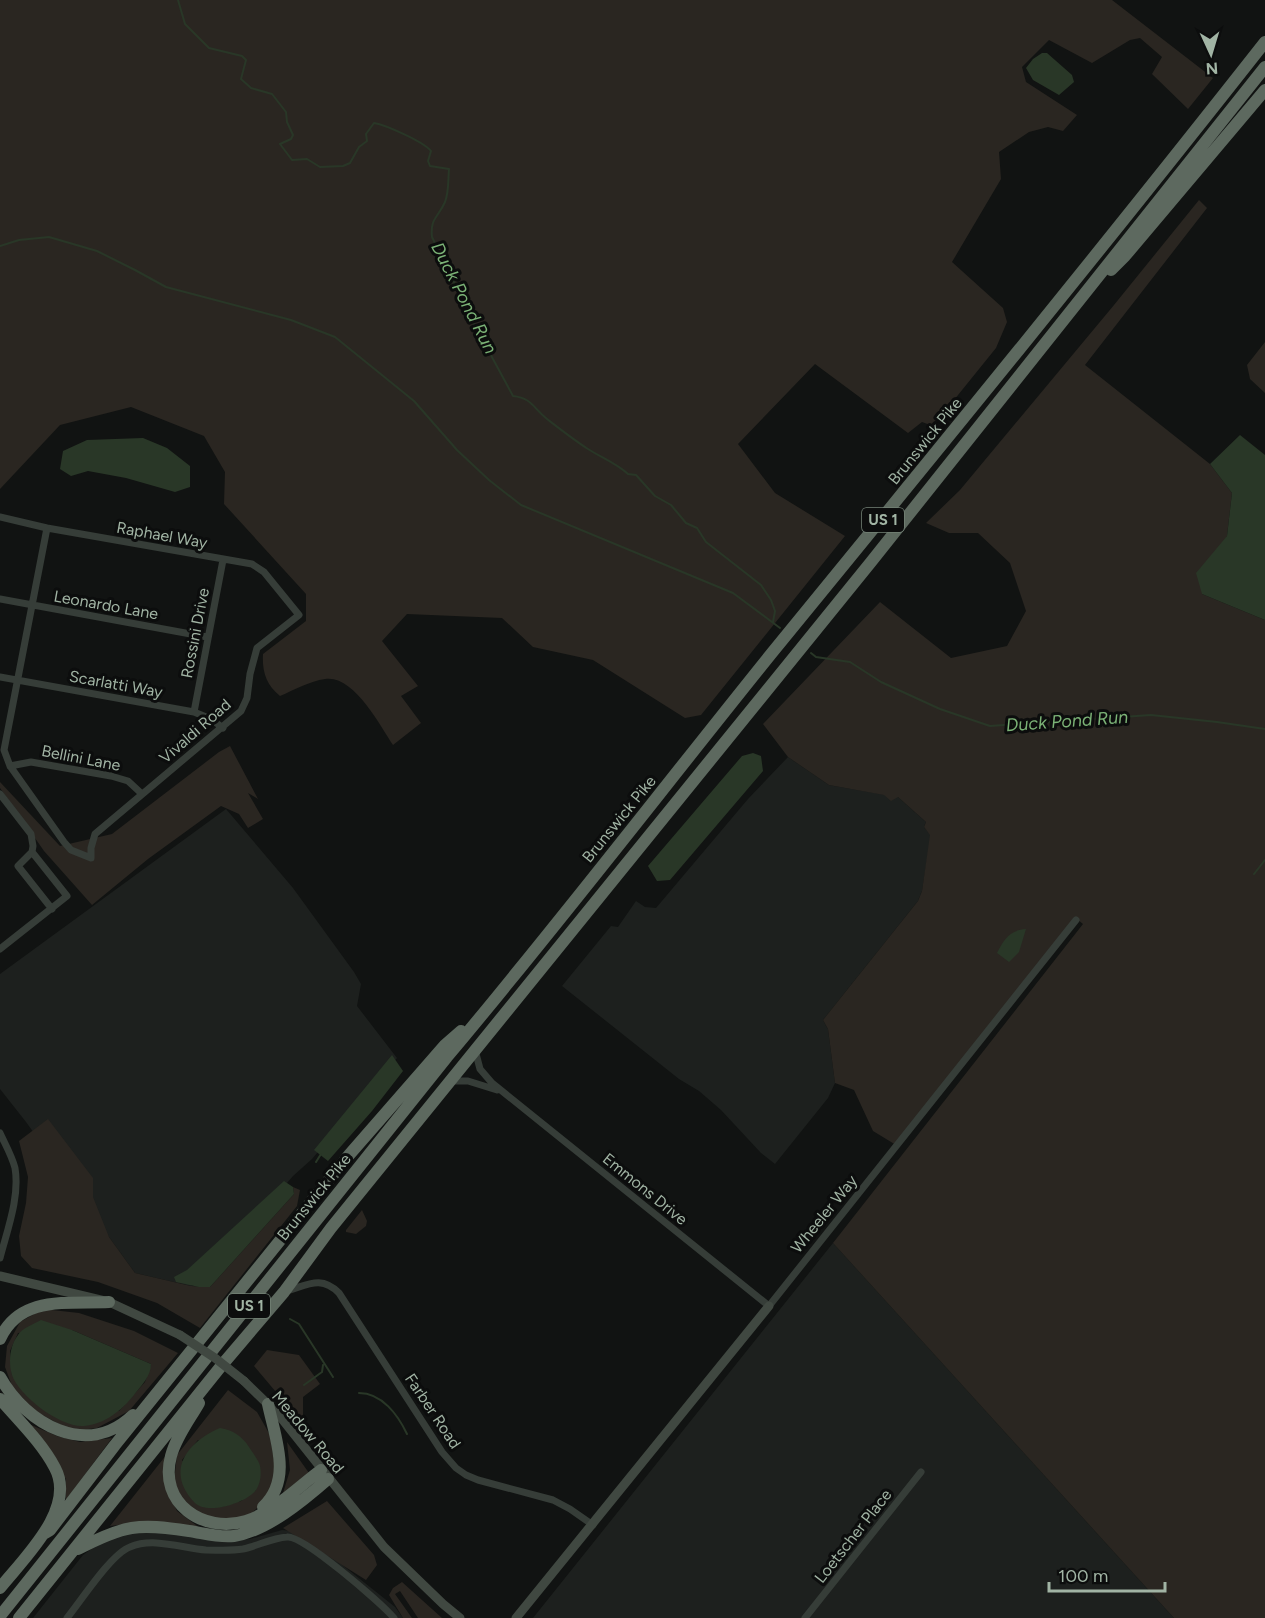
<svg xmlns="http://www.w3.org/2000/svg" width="1265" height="1618" font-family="Figtree,sans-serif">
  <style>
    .built { fill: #1d201e }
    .green { fill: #2a2621; fill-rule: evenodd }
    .water { fill: #293727 }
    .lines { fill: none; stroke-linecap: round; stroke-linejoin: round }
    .stream { stroke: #293727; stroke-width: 2 }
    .street { stroke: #363d38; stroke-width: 7 }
    .secondary { stroke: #404841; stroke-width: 9 }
    .highway { stroke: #5d695f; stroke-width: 12 }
    .secondary-bridge { stroke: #404841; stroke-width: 9 }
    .labels { text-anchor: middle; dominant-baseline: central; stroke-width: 6; stroke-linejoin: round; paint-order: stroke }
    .shield { fill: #0c0d0d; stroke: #748277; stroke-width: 1.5 }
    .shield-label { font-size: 15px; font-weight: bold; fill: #a1b4a4 }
    .street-label { font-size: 16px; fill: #a1b4a4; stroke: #0c0d0d }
    .water-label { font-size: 18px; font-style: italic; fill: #7bb276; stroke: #0c0d0d }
  </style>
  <rect width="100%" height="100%" fill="#111312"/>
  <path class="built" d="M788 757 829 785 898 797 926 822 924 827 931 835 922 891 918 901 823 1020 828 1029 835 1083 828 1098 775 1164 761 1153 721 1110 699 1091 679 1079 562 986 611 926 618 927 636 901 645 907 656 908 748 799Z
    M226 809 293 888 354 972 361 984 357 1006 397 1058 312 1159 293 1176 228 1252 191 1286 135 1273 26 1122 0 1089V974Z
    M833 1243 1174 1618H533Z
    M140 1529 226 1540 250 1539 282 1530 301 1532 395 1607 403 1618H33L83 1555 101 1542Z"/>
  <path class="green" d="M0 0H1112L1213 78 1188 109 1152 74 1162 57 1140 38 1130 40 1092 63 1049 40 1022 67 1026 82 1077 115 1063 131 1048 127 1029 132 999 152 1001 179 952 262 1003 308 1007 322 996 348 933 426 922 422 908 433 815 364 738 444 775 493 845 536 701 715 685 718 593 660 533 647 502 618 407 614 382 641 418 686 401 696 421 723 393 745C380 725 353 674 325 679 310 681 294 690 280 696 266 685 262 671 263 654L306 621V594L224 504 225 472 204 436 131 407 60 425 0 489Z
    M1199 200 1207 208 1085 365 1210 464 1232 493 1227 536 1202 594 1265 620V1618H1174L833 1243 1083 924 1078 920 896 1145 873 1131 854 1090 835 1083 828 1029 823 1020 918 901 922 891 930 835 924 827 926 822 898 797 891 801 884 795 829 785 788 757 763 724 880 602 951 658 1007 646 1026 611 1010 563 978 533H949L926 523 960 490 1114 305Z
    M1265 342V393L1250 379 1247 365Z
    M230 746 258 799 248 793 263 819 248 828 239 814 221 806 148 859 92 905 44 851 0 788V782L60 846 112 834 219 752Z
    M48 1119 93 1178V1197L109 1237 135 1273 191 1286 210 1287 294 1194 293 1187 300 1190 297 1206 200 1328 157 1303 98 1282 32 1268 21 1256 19 1236 26 1203 28 1177 19 1141Z
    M362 1210 367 1221 366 1226 356 1234 346 1232V1230Z
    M43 1309 79 1313 134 1331 178 1353 129 1411 97 1428 72 1431 33 1410 12 1386 5 1367 7 1346 20 1322ZM72 1330 151 1364 145 1382 119 1411 12 1375 10 1351 18 1333Z
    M267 1350 299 1355 320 1384 303 1397V1424L254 1366Z
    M228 1390 257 1412 270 1435 276 1474 269 1496 249 1516 227 1522 204 1518 185 1505 174 1481 177 1455ZM198 1440 256 1490 241 1501 221 1507 182 1460Z
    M29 1424 57 1436 80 1442 112 1438 66 1500V1479Z
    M287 1442 309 1473 283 1493 290 1470Z
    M167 1454V1489L177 1511 200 1528 145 1522 110 1526Z
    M327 1501 374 1555 377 1565 366 1580 283 1528Z
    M402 1582 442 1618H418L400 1591 395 1594 412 1618H403L389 1595 393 1588Z"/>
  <path class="water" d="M1042 53H1047L1072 75 1074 82 1059 95 1033 80 1026 68 1033 59Z
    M1240 435 1265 455V620L1202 594 1196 573 1227 536 1232 493 1210 464Z
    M143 438 167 448 190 466V487L175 492 126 478 88 471 71 476 60 469 63 451 87 440Z
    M753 753 761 756 763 771 670 880 657 881 648 866 742 756Z
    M1026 929 1019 952 1009 962 997 953C1004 939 1010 930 1026 929Z
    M392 1055 403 1071 372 1111 328 1161 314 1150Z
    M284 1181 293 1187 294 1194 210 1287H199L176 1282 174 1277 187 1270Z
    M41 1320 72 1330 151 1364C151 1376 141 1386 134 1395 121 1411 105 1424 84 1426 61 1428 19 1396 12 1375 8 1362 10 1345 18 1335 22 1328 34 1324 41 1320Z
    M220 1428C233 1430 242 1436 249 1447 252 1452 257 1458 259 1463 262 1470 261 1483 256 1490 247 1503 206 1516 194 1502 165 1471 187 1442 220 1428Z"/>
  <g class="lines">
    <path class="stream" d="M178 0 185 24 209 48 242 56 246 60 241 79 251 88 272 94 286 112 287 122 293 135 291 139 280 144 292 160 307 159 320 167 343 166 350 163 359 147 367 141 366 134 374 123C386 125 424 142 431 151L428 161 430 166 449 169C448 180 449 192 445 202 438 218 430 218 432 237L474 324 513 396C532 398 533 408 547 419 560 429 574 440 588 449 602 458 616 463 628 474L636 475 655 496 671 505 686 523 697 528 706 542 761 585 771 600 775 611 773 622
      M0 246 19 240 49 237 97 251 135 270 166 287 291 320 335 337 414 401 457 450 489 480 521 505 733 593 780 628
      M811 653 816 657 850 662 881 682 940 709 990 726 1151 715 1217 722 1265 729
      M1254 874 1265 860
      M316 1162 321 1154
      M290 1319 299 1324 333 1377
      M304 1385 322 1372 323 1365
      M359 1393C382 1393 398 1415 407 1434"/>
    <path class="street" d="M0 517 47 528 252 564 264 572 299 615 257 648 250 674 247 698 241 711 95 834 91 848V858L71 850 64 842 10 766 4 750 47 528
      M0 599 207 637
      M0 677 194 712 211 719 223 728
      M194 712 223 560
      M10 766 31 762 111 776 128 781 142 794
      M0 794 31 834 33 846 32 852 18 866 52 909
      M0 949 67 896 32 852
      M475 1050 480 1069 492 1083 769 1306 1076 920
      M450 1081H468L497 1090
      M0 1133C5 1144 12 1156 15 1168 20 1197 7 1231 0 1258
      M286 1291C308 1285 321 1275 339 1293L442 1452 456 1468 466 1475 478 1480 553 1500 570 1509 593 1525
      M67 1618C81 1601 111 1554 130 1547 153 1537 182 1548 206 1550 219 1550 231 1551 243 1549 257 1546 272 1538 287 1537 303 1535 381 1603 394 1618
      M805 1618 921 1472"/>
    <path class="secondary" d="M0 1276 109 1302 180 1335
      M244 1381 278 1414 384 1547 443 1604 460 1618
      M516 1618 769 1306"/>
    <path class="highway" d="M1111 270 1125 256 1265 90
      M0 1339C20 1295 68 1304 109 1302
      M0 1377C26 1424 87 1459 133 1415
      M0 1399C19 1421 42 1443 55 1468 77 1509 23 1559 0 1588
      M199 1403C190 1419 176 1437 171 1456 158 1503 203 1534 246 1521 274 1512 298 1487 321 1470
      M263 1507C293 1479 275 1438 268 1404
      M45 1533 50 1530 115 1445 349 1155 445 1045 461 1031
      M78 1549C124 1525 138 1523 189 1531 203 1533 219 1538 234 1536 267 1531 304 1500 328 1479
      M0 1616 447 1057C558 925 663 788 771 654 937 451 1103 248 1265 42
      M19 1618 222 1365 284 1292 331 1228 871 562 1265 67"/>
    <path class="secondary-bridge" d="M180 1335 215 1358 244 1381"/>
  </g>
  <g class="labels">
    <g class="shield">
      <rect x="862" y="508" width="42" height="24" rx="4.5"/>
      <rect x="228" y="1294" width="42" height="24" rx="4.5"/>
    </g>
    <g class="shield-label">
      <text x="883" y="520">US 1</text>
      <text x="249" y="1306">US 1</text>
    </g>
    <g class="street-label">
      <text transform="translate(925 441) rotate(-51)">Brunswick Pike</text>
      <text transform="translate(162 535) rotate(10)">Raphael Way</text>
      <text transform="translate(106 605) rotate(10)">Leonardo Lane</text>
      <text transform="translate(195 633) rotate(-79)">Rossini Drive</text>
      <text transform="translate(116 684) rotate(10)">Scarlatti Way</text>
      <text transform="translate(195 731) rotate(-41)">Vivaldi Road</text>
      <text transform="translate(81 758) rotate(11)">Bellini Lane</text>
      <text transform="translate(619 819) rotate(-51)">Brunswick Pike</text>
      <text transform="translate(645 1189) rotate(39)">Emmons Drive</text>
      <text transform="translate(314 1197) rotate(-51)">Brunswick Pike</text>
      <text transform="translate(824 1214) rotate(-51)">Wheeler Way</text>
      <text transform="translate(433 1411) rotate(56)">Farber Road</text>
      <text transform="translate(308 1432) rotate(50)">Meadow Road</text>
      <text transform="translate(853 1536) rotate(-52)">Loetscher Place</text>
    </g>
    <g class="water-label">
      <text transform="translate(464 298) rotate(63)">Duck Pond Run</text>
      <text transform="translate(1067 721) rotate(-4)">Duck Pond Run</text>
    </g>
  </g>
  <g transform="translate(1211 54) rotate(176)" stroke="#0c0d0d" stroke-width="4.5" paint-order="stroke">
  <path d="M0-4.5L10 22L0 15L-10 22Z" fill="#a1b4a4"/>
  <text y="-9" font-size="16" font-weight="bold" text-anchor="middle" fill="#a1b4a4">N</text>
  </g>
  <path d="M1049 1582v9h116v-9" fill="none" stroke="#a1b4a4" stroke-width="3"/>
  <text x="1058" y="1582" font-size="18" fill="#a1b4a4" stroke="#0c0d0d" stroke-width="4.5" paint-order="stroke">100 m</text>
</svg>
